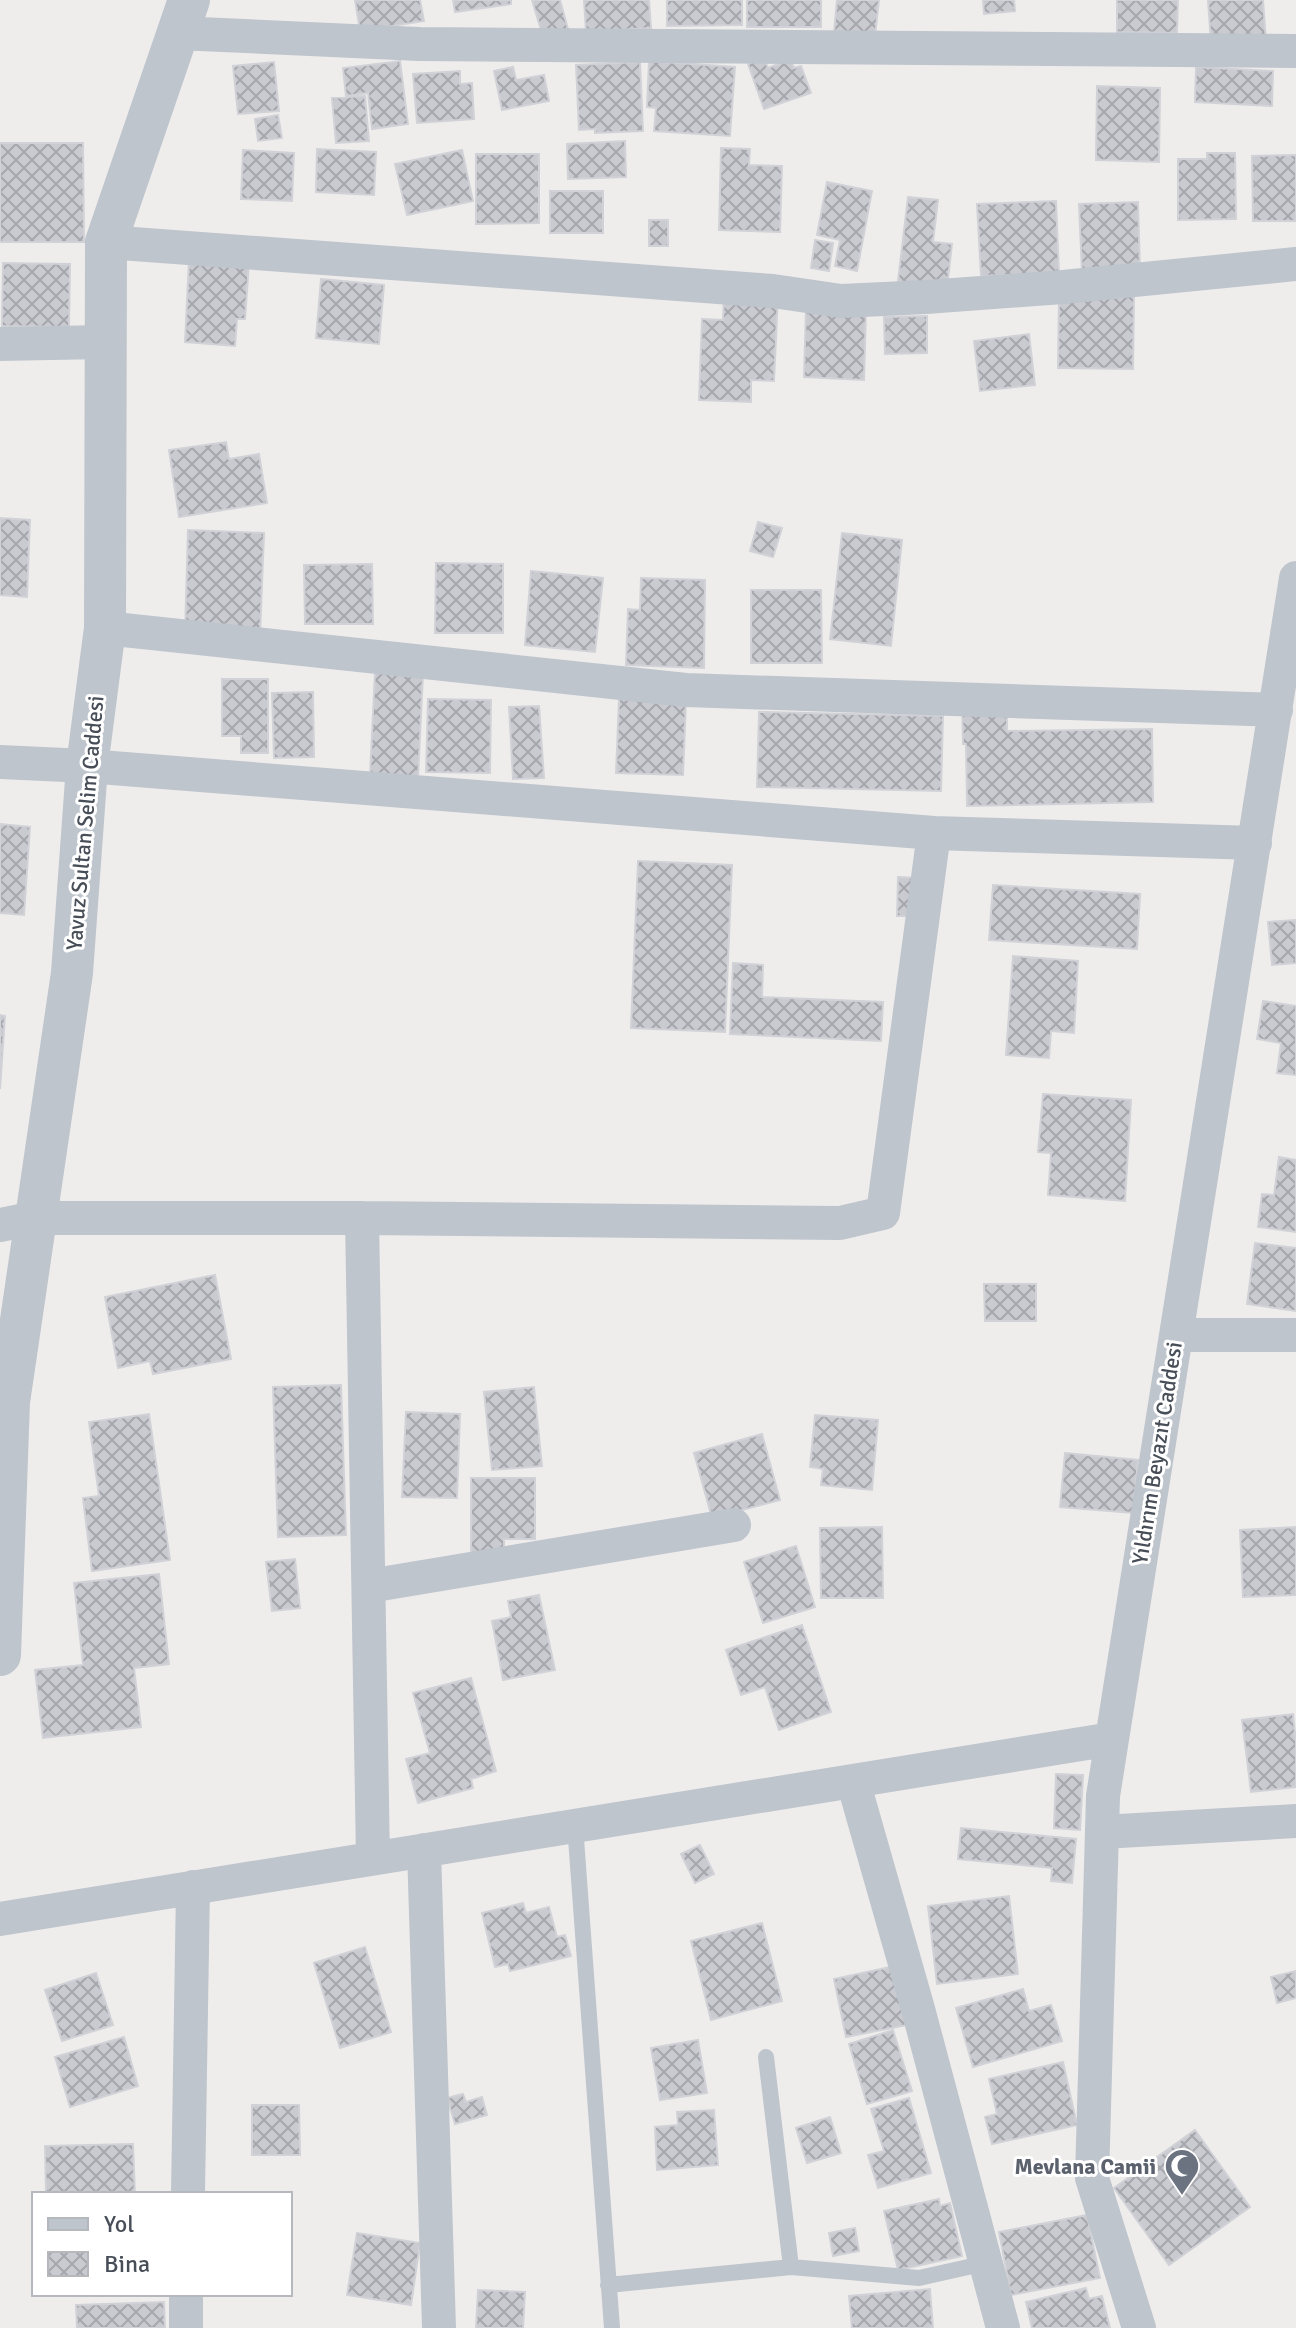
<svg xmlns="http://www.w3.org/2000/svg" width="1296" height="2328" font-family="Signika,sans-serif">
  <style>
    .building { fill: url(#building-cross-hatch); stroke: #d1d2d7; stroke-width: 2 }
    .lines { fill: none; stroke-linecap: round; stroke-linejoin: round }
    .service { stroke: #bfc5cd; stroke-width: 16 }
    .minor { stroke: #bfc5cd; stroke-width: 34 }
    .tertiary { stroke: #bfc5cd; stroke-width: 42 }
    .labels { text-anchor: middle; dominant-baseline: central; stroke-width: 6; stroke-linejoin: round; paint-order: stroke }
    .street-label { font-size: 22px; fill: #474e57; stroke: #fff }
    .worship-label { font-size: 22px; font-weight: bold; fill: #5b616d; stroke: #fff; text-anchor: end }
  </style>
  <defs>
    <pattern id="building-cross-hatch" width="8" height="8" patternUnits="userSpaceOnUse" patternTransform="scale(2)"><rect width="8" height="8" fill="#cacbd1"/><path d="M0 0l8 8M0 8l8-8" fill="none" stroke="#a6a7ac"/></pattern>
  </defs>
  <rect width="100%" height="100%" fill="#efedec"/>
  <path class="building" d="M355 0H420L424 21 360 31Z
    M453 0H511V4L455 12Z
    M532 0H560L568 29 543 37Z
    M584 0H649L651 28 586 32Z
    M667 0H742V25L667 26Z
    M747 0H821V27H747Z
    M837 0H879L875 36 834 32Z
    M983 0H1014L1015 11 984 14Z
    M1117 0H1178L1177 33 1117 32Z
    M1208 0H1263L1266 41 1211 44Z
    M764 58 768 68 791 59 794 68 801 66 811 93 764 109 748 64Z
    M400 61 408 124 372 129 368 93 346 96 343 68Z
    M649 61 735 67 730 136 654 131 656 108 647 107Z
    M274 62 279 111 238 114 233 66Z
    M640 62 643 131 595 133V129L579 130 576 65Z
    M513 67 516 80 544 75 549 101 502 110 494 71Z
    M1196 67 1273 71 1272 106 1195 102Z
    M460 71V84L472 83 474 119 417 123 413 74Z
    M1097 86 1160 88 1159 162 1096 160Z
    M365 96 369 141 336 143 332 98Z
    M278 115 282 138 258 141 255 119Z
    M625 141 626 177 568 179 567 144Z
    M0 143H83L84 242H0Z
    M721 148 750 149 749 165 782 166 780 232 719 230Z
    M317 149 376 152 374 195 316 192Z
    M243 150 294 153 292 201 241 199Z
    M462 150 473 201 407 215 395 164Z
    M1207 153H1235L1236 219 1178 220V159H1207Z
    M476 154H539V223L476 224Z
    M1296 155V221H1253L1252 156Z
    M827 182 872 191 857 271 835 266 840 240 817 235Z
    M550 191H603V233H550Z
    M908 197 938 200 933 242 952 244 947 288 898 281Z
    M1056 201 1059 273 981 276 977 204Z
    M1138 202 1140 271 1082 273 1079 204Z
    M649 220H668V246H649Z
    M815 240 833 243 829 271 811 268Z
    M189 260 249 264 245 319H237L235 346 185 342Z
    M3 263 70 264 69 327 2 326Z
    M321 279 384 285 379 344 316 338Z
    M724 293 778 296 774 381 751 380V402L699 400 702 319 723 320Z
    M1059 294 1134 295 1133 369 1058 368Z
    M806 308 866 311 864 380 804 377Z
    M927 316V353L885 354 884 317Z
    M1029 334 1035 385 980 391 974 341Z
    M226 442 229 459 259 454 267 503 179 517 169 450Z
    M0 518 30 520 27 597 0 595Z
    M758 522 782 528 773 557 750 551Z
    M188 530 264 533 260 636 185 633Z
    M842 533 902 540 891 646 830 639Z
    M436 563 503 564V633H435Z
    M372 564 373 624H305L304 565Z
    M531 571 603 578 595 652 525 645Z
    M641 578 705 580 704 668 626 665 628 609 640 610Z
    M751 590H821L822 663H751Z
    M375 672 423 674 418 778 370 775Z
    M222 679H268V753H241V736H222Z
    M313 692 314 757 274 758 272 693Z
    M428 699 491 700 490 773 426 772Z
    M619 699 686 701 683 775 616 773Z
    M1007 703V731L1152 729 1153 802 967 806 966 744H963L962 704Z
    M539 706 544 778 513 779 509 707Z
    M759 712 943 716 941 791 757 787Z
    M0 824 30 827 24 915 0 913Z
    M638 861 732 865 725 1032 631 1028Z
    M898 877 917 878 916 916H897Z
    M993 885 1140 894 1137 949 989 940Z
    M1296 920V963L1272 965 1268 922Z
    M1013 956 1078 961 1074 1033 1051 1031 1049 1058 1006 1055Z
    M733 963 763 965 762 997 883 1002 881 1041 730 1034Z
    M1263 1001 1296 1006V1075L1277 1073 1281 1043 1257 1039Z
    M0 1015 5 1016 0 1089Z
    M1043 1094 1131 1100 1125 1201 1048 1195 1051 1153 1038 1152Z
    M1279 1157 1296 1160V1232L1258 1227 1262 1194 1274 1195Z
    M1255 1243 1296 1248V1311L1247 1304Z
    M215 1275 231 1359 153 1374 150 1361 118 1368 105 1297Z
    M984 1284H1036V1321H985Z
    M341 1385 346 1535 278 1537 273 1387Z
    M534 1387 542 1466 492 1470 484 1392Z
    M406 1412 460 1414 457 1498 402 1497Z
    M149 1414 170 1560 92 1571 83 1498 99 1496 89 1422Z
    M815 1415 878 1420 872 1490 821 1485 823 1469 810 1467Z
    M762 1434 780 1500 712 1518 694 1453Z
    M1065 1453 1138 1460 1133 1513 1060 1507Z
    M471 1478H535V1539H504V1555H471Z
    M882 1527 883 1598H821L820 1528Z
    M1296 1527V1595L1243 1597 1240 1530Z
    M796 1546 815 1607 763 1623 744 1562Z
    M295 1559 300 1608 272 1611 266 1562Z
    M159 1574 169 1664 134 1668 141 1727 43 1738 35 1670 83 1665 74 1583Z
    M539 1595 555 1670 503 1680 492 1621 511 1617 508 1601Z
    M802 1625 831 1712 779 1730 765 1687 741 1695 726 1650Z
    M471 1678 496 1771 471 1779 473 1788 418 1803 406 1759 430 1753 413 1693Z
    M1293 1714 1296 1742V1787L1251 1792 1242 1720Z
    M1056 1774 1083 1775 1080 1830 1054 1828Z
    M961 1828 1076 1839 1072 1883 1051 1881 1052 1868 958 1859Z
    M700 1845 714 1874 695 1883 681 1854Z
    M1009 1896 1018 1974 937 1984 928 1906Z
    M523 1903 526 1913 549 1907 557 1937 565 1935 571 1956 510 1971 508 1964 495 1967 482 1913Z
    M762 1923 782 2001 711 2020 691 1941Z
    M365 1947 391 2032 340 2048 314 1963Z
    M895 1966 907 2025 846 2037 834 1979Z
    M1296 1971V1998L1277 2003 1271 1977Z
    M96 1973 113 2025 62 2041 45 1990Z
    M1023 1989 1029 2011 1051 2005 1062 2041 973 2067 956 2008Z
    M893 2030 912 2091 867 2104 849 2044Z
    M124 2037 138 2086 70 2107 55 2057Z
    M698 2040 707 2093 660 2100 651 2048Z
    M1063 2062 1077 2125 992 2144 985 2117 997 2114 989 2079Z
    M463 2094 466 2102 482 2097 487 2115 455 2124 447 2098Z
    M909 2098 931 2173 878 2188 868 2155 884 2151 871 2109Z
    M252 2105H299L300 2155H252Z
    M714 2110 718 2165 657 2170 655 2127 678 2125 677 2112Z
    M830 2117 841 2153 807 2163 796 2128Z
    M1195 2130 1250 2207 1169 2265 1114 2188Z
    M133 2144 135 2194H46L45 2146Z
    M939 2199 940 2206 950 2203 962 2256 898 2270 884 2211Z
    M1087 2215 1100 2278 1011 2295 999 2232Z
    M855 2228 859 2251 833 2256 829 2233Z
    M357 2233 420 2243 411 2305 347 2295Z
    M1086 2288 1089 2299 1102 2296 1110 2328H1032L1026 2302Z
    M930 2289 933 2328H852L849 2296Z
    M478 2290 525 2292 523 2328H476Z
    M164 2302 165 2328H77L76 2305Z"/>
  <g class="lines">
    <path class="service" d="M575 1825 612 2328
      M766 2057 791 2267
      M608 2285 791 2267 919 2278 986 2263"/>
    <path class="minor" d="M177 33 419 44 1296 51
      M106 242 773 291 841 301 926 297 1063 287 1296 264
      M0 344 104 342
      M105 628 686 690 1276 710
      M0 762 87 766 934 833 1255 843
      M362 1218 373 1858
      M0 1225 35 1218H362L840 1223 883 1213 934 833
      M1176 1335H1296
      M369 1586 734 1525
      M853 1781 918 2009 1003 2328
      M1102 1832 1296 1821
      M424 1850 439 2328
      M0 1919 1112 1739
      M188 2194 193 1887
      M186 2328V2294
      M1139 2328 1092 2178 1103 1796 1296 578"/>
    <path class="tertiary" d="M0 1655 9 1402 72 973 87 766 105 628 106 242 189 0"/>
  </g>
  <defs>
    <symbol id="mosque-pin" viewBox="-11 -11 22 30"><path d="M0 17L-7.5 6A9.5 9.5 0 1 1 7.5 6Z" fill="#6b7280" stroke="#fff"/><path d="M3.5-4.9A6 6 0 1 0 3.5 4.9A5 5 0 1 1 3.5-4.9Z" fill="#fff"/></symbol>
  </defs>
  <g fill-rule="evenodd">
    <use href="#mosque-pin" x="1162" y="2146" width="40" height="54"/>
  </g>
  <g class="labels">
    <g class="street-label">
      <text transform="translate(85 823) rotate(-85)">Yavuz Sultan Selim Caddesi</text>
      <text transform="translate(1157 1453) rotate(-81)">Yıldırım Beyazıt Caddesi</text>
    </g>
    <g class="worship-label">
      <text x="1156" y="2166">Mevlana Camii</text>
    </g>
  </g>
  <rect x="32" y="2192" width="260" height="104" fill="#ffffff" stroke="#b5b8bc" stroke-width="2"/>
  <rect x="48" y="2218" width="40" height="12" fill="#bfc5cd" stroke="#b5b8bc" stroke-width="2"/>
  <text x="104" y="2232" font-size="24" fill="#474e57">Yol</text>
  <rect x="48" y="2252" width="40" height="24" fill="url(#building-cross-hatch)" stroke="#b5b8bc" stroke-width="2"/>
  <text x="104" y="2272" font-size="24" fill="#474e57">Bina</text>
</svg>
